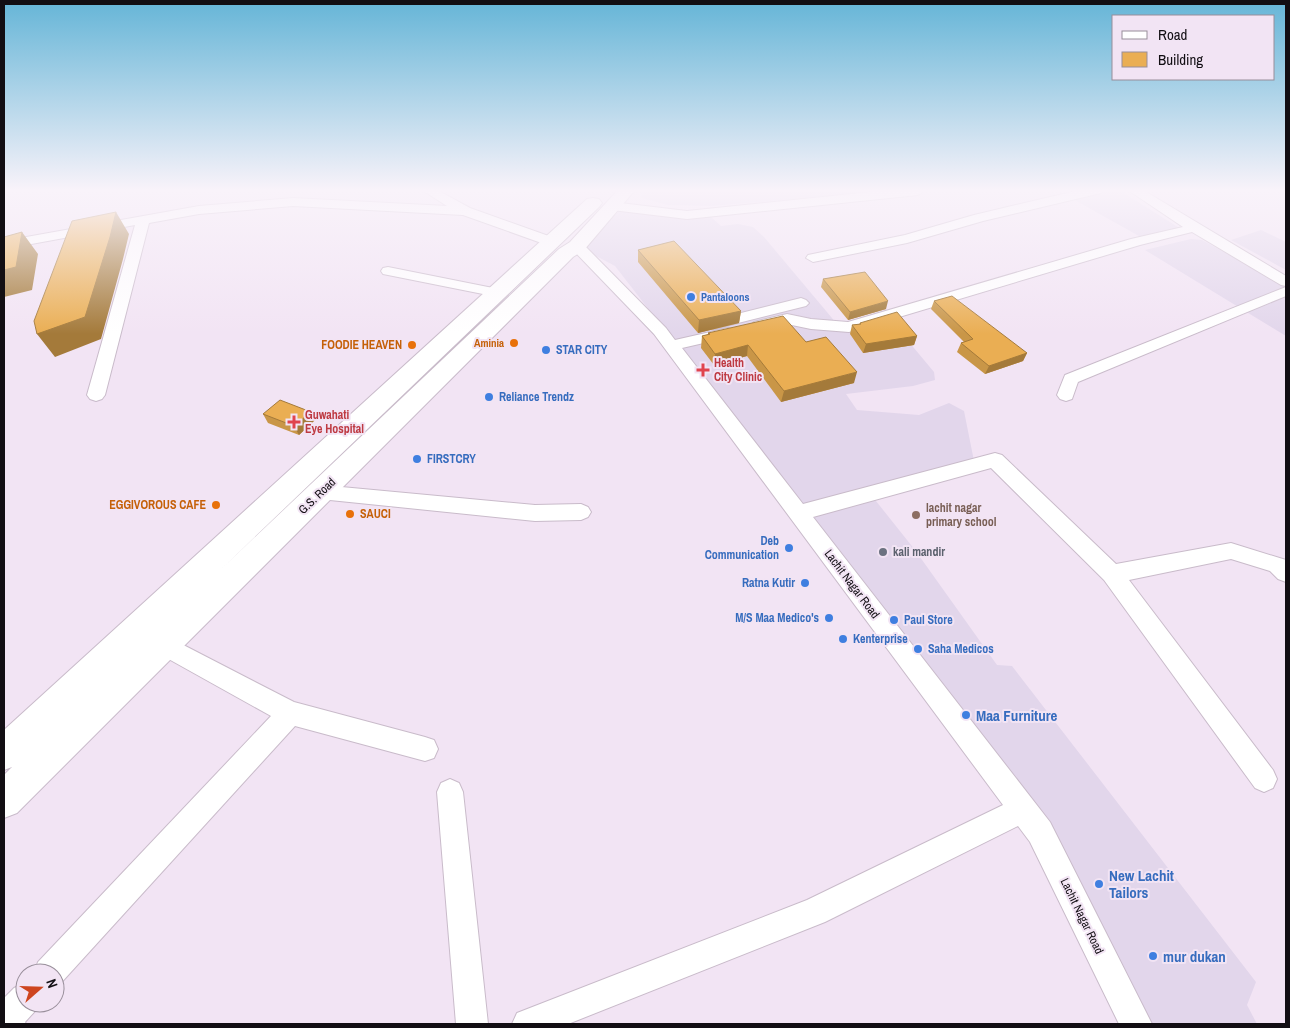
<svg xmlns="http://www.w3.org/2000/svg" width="1290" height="1028" font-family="'Archivo Narrow',sans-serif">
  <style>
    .commercial { fill: #e2d6eb }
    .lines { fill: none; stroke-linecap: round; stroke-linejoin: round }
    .street-casing { stroke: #c9bbca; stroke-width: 2 }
    .primary-casing { stroke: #c9bbca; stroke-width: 2 }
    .street { fill: #fff; fill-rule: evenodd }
    .primary { fill: #fff; fill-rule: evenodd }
    .wall { fill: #c99647 }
    .shaded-wall { fill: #a47a3a }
    .building { fill: #eaae53; stroke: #a47a3a }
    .shop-dot { fill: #3f7fe0; stroke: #f2e4f4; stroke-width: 2 }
    .food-dot { fill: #e8710a; stroke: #f2e4f4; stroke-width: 2 }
    .health-dot { fill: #e0444e; stroke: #f2e4f4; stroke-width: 2 }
    .education-dot { fill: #8d6e63; stroke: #f2e4f4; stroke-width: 2 }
    .worship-dot { fill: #6b7280; stroke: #f2e4f4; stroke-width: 2 }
    .labels { text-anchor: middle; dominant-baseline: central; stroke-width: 4; stroke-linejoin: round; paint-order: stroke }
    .far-shop-label { font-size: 11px; font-weight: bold; fill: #366cbe; stroke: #f2e4f4; text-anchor: start }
    .far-food-label { font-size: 11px; font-weight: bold; fill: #c56008; stroke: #f2e4f4; text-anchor: end }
    .food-label { font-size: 12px; font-weight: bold; fill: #c56008; stroke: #f2e4f4; text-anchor: end }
    .shop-label { font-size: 12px; font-weight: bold; fill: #366cbe; stroke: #f2e4f4; text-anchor: start }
    .health-label { font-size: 12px; font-weight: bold; fill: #be3a42; stroke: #f2e4f4; text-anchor: start }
    .street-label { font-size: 12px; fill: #120e13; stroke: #f2e4f4 }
    .education-label { font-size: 12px; font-weight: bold; fill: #785e54; stroke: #f2e4f4; text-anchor: start }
    .worship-label { font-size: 12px; font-weight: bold; fill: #5b616d; stroke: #f2e4f4; text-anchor: start }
    .near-shop-label { font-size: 15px; font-weight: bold; fill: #366cbe; stroke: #f2e4f4; text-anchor: start }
  </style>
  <rect width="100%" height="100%" fill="#f2e4f4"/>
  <path class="commercial" d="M644 190H900L711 206 668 205 642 198 641 193Z
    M1086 190H1119L1181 229 1138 238 1139 236 1064 194Z
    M620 210 710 216 721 226 738 224 753 227 764 237 837 324H894L934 372 935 380 913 386 846 394 857 410 919 415 949 403 964 411 974 461 872 496 915 550 997 665 1012 666 1256 982 1247 1005 1257 1024H1147L1092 913 852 571 615 266 583 249Z
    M1261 230 1286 242V270L1231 240Z
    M1191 239 1202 240 1286 286V336L1145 250Z"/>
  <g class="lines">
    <defs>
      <path id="street" d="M422 190H437L470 208 557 239 559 242 552 246 547 245 463 215 293 206 199 214 149 223 105 395 102 399 96 401 90 399 87 395 135 225 4 249V241L199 206 293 198 447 206Z
        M890 190 924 191 918 195 687 219 612 210 606 206 612 202 687 211Z
        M1080 190H1103L1101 193 983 221 907 243 813 262 806 258 808 255 905 235 974 215Z
        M1128 190H1143L1286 276V286L1281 285 1192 232 1140 245 849 332 811 329 787 324 759 330 754 328 751 325 754 322 787 314 811 319 848 322 1131 239 1183 227Z
        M577 242 582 243 666 328 675 340 728 328 734 330 736 333 734 336 682 348 803 504 995 453 1002 455 1116 564 1231 543 1286 560V582L1278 579 1270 571 1231 559 1129 580 1273 770 1277 779 1273 788 1264 792 1255 788 1104 580 991 468 813 517 1050 822 1152 1024H1119L1030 842 1018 826 825 922 568 1024H512L517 1013 807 900 1003 805 654 334 572 249 570 246 572 243Z
        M388 267 503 290 505 293 503 296 498 297 383 274 381 271 383 268Z
        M1286 287V296L1078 382 1072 399 1066 401 1060 399 1057 395 1065 375Z
        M801 298 806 300 809 303 806 306 714 329 709 327 706 324 709 321Z
        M320 485 535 505 581 504 588 507 591 512 588 517 581 520 535 521 320 499 313 497 310 492 313 487Z
        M164 635 294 702 425 737 434 740 438 749 434 758 425 761 295 726 60 984 55 986V973H34L38 962 271 716 156 652 152 645 156 638Z
        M450 779 459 783 463 792 488 1024H456L437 792 441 783Z
        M25 983V1003H39L36 1010 25 1022 26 1024H4V998L14 988Z"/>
      <path id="primary" d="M618 190H635L584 250 573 257 17 813 4 818V775L12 767 4 770V730L587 199 593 198 599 199 602 203 599 207 216 574 559 249 570 242Z"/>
    </defs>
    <use href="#street" class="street-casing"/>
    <use href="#primary" class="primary-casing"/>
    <use href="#street" class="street"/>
    <use href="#primary" class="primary"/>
  </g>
  <path class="wall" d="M638 250 741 311 739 323 698 333 638 262Z
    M823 279 886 309 848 320 821 287Z
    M934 301 1027 353 1023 361 985 374 957 352 961 343 964 342 931 309Z
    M860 323 917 336 914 345 863 353 850 334 852 325 859 324Z
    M708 333 806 342 854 383 781 402 747 356 714 365 701 348 702 336 708 335Z
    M311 412 315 420 299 435 268 423 263 414Z"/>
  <path class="shaded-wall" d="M116 212 129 234 123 259 101 339 55 357 37 334Z
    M22 232 38 254 32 290 4 297V270Z
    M888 301 886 309 848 320 850 312Z
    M741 311 739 323 698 333 699 320Z
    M917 336 914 345 863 353 866 344Z
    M748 345 747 356 714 365 715 354Z
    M1027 353 1023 361 985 374 989 366Z
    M857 372 854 383 781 402 784 391Z
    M311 412 315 420 299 435 294 426Z"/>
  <path class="building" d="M116 212 110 237 85 317 37 334 34 321 72 221Z
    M22 232 16 267 4 270V237Z
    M674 241 741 311 699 320 638 250Z
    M865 272 888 301 850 312 823 279Z
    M952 296 1027 353 989 366 961 343 973 339 934 301Z
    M897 312 917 336 866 344 852 325 861 324 860 323Z
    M783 316 806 342 826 337 857 372 784 391 748 345 715 354 702 336 710 334 708 333Z
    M280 400 311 412 294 426 263 414Z"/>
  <linearGradient id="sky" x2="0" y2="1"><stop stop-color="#65b5d7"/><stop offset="0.57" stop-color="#f9f3fa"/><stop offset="1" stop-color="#f9f3fa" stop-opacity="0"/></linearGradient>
  <rect width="1290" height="334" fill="url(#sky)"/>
  <g class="shop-dot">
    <circle cx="691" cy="297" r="5"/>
    <circle cx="546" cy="350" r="5"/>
    <circle cx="489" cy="397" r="5"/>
    <circle cx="417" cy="459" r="5"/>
    <circle cx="789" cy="548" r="5"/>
    <circle cx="805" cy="583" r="5"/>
    <circle cx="829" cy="618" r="5"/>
    <circle cx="894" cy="620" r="5"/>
    <circle cx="843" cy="639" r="5"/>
    <circle cx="918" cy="649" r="5"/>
    <circle cx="966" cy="715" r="5"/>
    <circle cx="1099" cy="884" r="5"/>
    <circle cx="1153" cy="956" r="5"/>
  </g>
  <g class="food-dot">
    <circle cx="514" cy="343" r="5"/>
    <circle cx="412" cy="345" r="5"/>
    <circle cx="216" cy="505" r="5"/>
    <circle cx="350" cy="514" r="5"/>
  </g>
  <g class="health-dot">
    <path d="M700.5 362.5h5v5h5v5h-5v5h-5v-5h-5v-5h5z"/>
    <path d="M291.5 414.5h5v5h5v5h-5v5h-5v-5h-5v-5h5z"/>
  </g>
  <circle class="education-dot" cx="916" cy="515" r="5"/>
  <circle class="worship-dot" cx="883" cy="552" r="5"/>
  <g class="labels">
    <g class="far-shop-label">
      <text x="701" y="297">Pantaloons</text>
    </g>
    <g class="far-food-label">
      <text x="504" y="343">Aminia</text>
    </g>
    <g class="food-label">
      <text x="402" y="345">FOODIE HEAVEN</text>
      <text x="206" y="505">EGGIVOROUS CAFE</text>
      <text x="360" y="514" text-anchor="start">SAUCI</text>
    </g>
    <g class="shop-label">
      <text x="556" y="350">STAR CITY</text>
      <text x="499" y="397">Reliance Trendz</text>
      <text x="427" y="459">FIRSTCRY</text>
      <text x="779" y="541" text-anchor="end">Deb<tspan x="779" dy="14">Communication</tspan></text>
      <text x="795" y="583" text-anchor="end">Ratna Kutir</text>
      <text x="819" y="618" text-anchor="end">M/S Maa Medico's</text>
      <text x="904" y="620">Paul Store</text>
      <text x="853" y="639">Kenterprise</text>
      <text x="928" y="649">Saha Medicos</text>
    </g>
    <g class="health-label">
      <text x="714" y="363">Health<tspan x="714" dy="14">City Clinic</tspan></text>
      <text x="305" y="415">Guwahati<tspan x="305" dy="14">Eye Hospital</tspan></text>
    </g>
    <g class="street-label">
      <text transform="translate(317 496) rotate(-44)">G.S. Road</text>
      <text transform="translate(852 584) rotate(53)">Lachit Nagar Road</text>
      <text transform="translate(1082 916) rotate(64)">Lachit Nagar Road</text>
    </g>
    <g class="education-label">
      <text x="926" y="508">lachit nagar<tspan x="926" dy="14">primary school</tspan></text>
    </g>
    <g class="worship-label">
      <text x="893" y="552">kali mandir</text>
    </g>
    <g class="near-shop-label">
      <text x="976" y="715">Maa Furniture</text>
      <text x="1109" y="875">New Lachit<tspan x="1109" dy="17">Tailors</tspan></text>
      <text x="1163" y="956">mur dukan</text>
    </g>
  </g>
  <rect width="1290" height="1028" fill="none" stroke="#120e13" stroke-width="10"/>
  <rect x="1112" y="15" width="162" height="65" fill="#f2e4f4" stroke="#988e9a"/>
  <rect x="1122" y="31" width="25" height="8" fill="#ffffff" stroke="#988e9a"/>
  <text x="1158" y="40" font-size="15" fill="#120e13">Road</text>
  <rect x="1122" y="52" width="25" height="15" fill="#eaae53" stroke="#988e9a"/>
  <text x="1158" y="65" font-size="15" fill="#120e13">Building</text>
  <g transform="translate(40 988) rotate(70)"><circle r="24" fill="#f2e4f4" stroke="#988e9a"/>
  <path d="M0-4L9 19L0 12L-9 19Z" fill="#ce451f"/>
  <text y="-8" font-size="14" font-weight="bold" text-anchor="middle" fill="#120e13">N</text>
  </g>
</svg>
